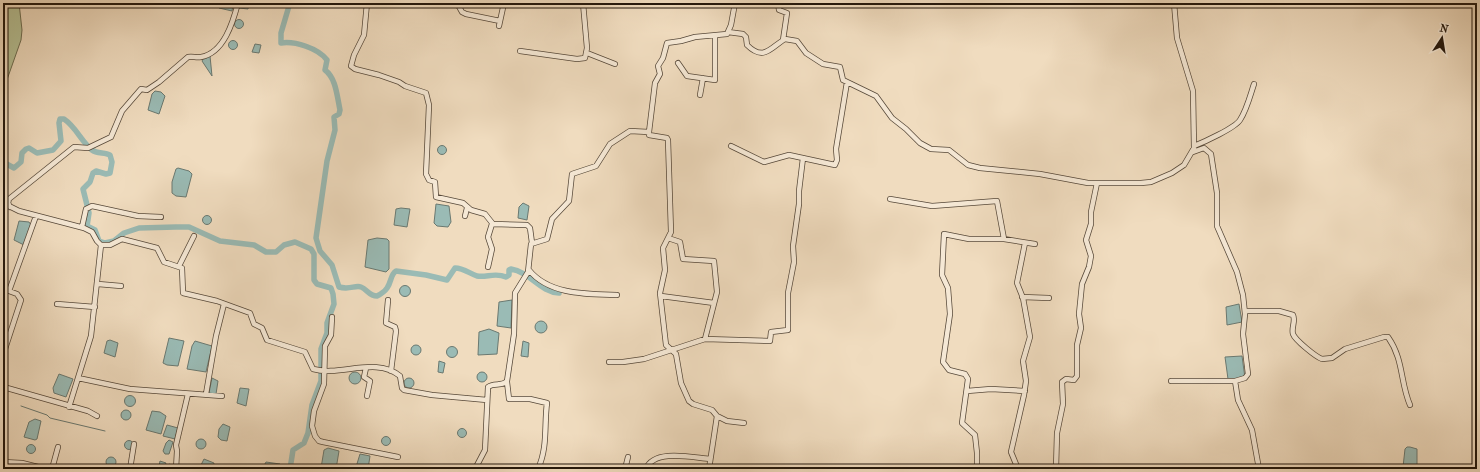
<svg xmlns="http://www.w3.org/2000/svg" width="1480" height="472" font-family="'IM FELL French Canon',serif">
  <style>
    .green { fill: #b6c195; stroke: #6c6c50 }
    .water { fill: #9abbb5; stroke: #6a7971 }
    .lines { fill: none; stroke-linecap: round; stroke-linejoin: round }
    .stream { stroke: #6a7971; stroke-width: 1 }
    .river { stroke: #9abbb5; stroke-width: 5.5 }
    .minor-casing { stroke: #564839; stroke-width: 6 }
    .minor { stroke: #f5e8d5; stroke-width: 4.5 }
  </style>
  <rect width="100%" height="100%" fill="#f0dcbf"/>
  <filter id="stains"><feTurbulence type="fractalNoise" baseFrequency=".005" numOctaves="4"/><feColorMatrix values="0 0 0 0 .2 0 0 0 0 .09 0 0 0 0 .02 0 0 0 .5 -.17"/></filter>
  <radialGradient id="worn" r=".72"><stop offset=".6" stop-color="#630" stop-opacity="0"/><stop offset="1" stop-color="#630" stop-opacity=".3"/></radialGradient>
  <path class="green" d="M3 3H19L22 30 21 40 3 91Z"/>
  <path class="water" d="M220 3 233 5 232 11 219 8Z
    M240 3H249L248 9 239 8Z
    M234.5 24a4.5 4.5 0 1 1 9 0a4.5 4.5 0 1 1-9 0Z
    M228.5 45a4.5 4.5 0 1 1 9 0a4.5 4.5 0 1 1-9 0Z
    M255 44 261 45 259 53 252 52Z
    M210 56 212 76 202 61 204 57Z
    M155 91 161 92 165 96 159 114 148 110 152 94Z
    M437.5 150a4.5 4.5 0 1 1 9 0a4.5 4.5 0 1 1-9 0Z
    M178 168 189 171 192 174 186 197 176 196 172 193V182L176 169Z
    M523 203 529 206 527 220 518 218 519 207Z
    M436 204 449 206 451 222 448 227 437 226 434 223Z
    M401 208 410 209 407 227 394 225 396 209Z
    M202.5 220a4.5 4.5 0 1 1 9 0a4.5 4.5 0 1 1-9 0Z
    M19 221 29 222 31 225 24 245 14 240Z
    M377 238 387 239 389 241V269L386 272 365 267 368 240Z
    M399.5 291a5.5 5.5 0 1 1 11 0a5.5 5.5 0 1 1-11 0Z
    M512 300 511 328 497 326 499 302Z
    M1239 304 1242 322 1227 325 1226 307Z
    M535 327a6 6 0 1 1 12 0a6 6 0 1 1-12 0Z
    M489 329 499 333 497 354 478 355 479 332Z
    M169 338 184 341 178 366 167 365 163 363Z
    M110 340 118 343 115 357 104 353 107 341Z
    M195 341 212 346 206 372 187 369 192 346Z
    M523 341 529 343 528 357 521 356Z
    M411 350a5 5 0 1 1 10 0a5 5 0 1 1-10 0Z
    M446.5 352a5.5 5.5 0 1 1 11 0a5.5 5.5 0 1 1-11 0Z
    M1242 356 1245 378 1228 379 1225 357Z
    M439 361 445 363 443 373 438 372Z
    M349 378a6 6 0 1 1 12 0a6 6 0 1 1-12 0Z
    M477 377a5 5 0 1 1 10 0a5 5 0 1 1-10 0Z
    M59 374 73 379 66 397 54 393 53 388Z
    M404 383a5 5 0 1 1 10 0a5 5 0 1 1-10 0Z
    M212 378 218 381 216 394 209 393Z
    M240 388 249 389 246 406 237 403Z
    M124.5 401a5.5 5.5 0 1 1 11 0a5.5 5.5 0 1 1-11 0Z
    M121 415a5 5 0 1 1 10 0a5 5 0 1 1-10 0Z
    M152 411 160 412 166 416 161 434 146 430Z
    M35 419 41 421 37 439 35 440 24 437 29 422Z
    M223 424 230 427 227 441 221 440 218 437 219 429Z
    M167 425 178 428 175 439 163 436Z
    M457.5 433a4.5 4.5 0 1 1 9 0a4.5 4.5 0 1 1-9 0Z
    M381.5 441a4.5 4.5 0 1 1 9 0a4.5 4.5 0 1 1-9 0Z
    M196 444a5 5 0 1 1 10 0a5 5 0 1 1-10 0Z
    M169 440 173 442 169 454H165L163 451 166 443Z
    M124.5 445a4.5 4.5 0 1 1 9 0a4.5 4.5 0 1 1-9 0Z
    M26.5 449a4.5 4.5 0 1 1 9 0a4.5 4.5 0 1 1-9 0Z
    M1410 447 1417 449V466L1415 469H1406L1403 467 1405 449 1407 447Z
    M328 448 339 451 336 469 321 468 324 450Z
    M360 454 370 456 368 469 356 467Z
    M106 462a5 5 0 1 1 10 0a5 5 0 1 1-10 0Z
    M204 459 214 463 213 469H199Z
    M160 461 166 463 165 466 170 464 173 469 160 468 159 466Z
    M266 462 280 464V469H262Z"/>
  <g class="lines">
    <path class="stream" d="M21 406 47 415 50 418 105 431"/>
    <path class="river" d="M288 3 289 6 281 33V43C295 41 318 48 327 60L325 70C336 78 337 96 340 110L339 114 334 117 335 130 327 161 316 238 320 251 332 265 339 287C350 290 355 285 361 287 367 289 369 296 377 296 394 288 388 276 396 271L426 275 447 280 455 268C463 268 469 273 477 276 486 278 495 272 506 277L509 275V270L511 269C530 272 540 292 559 293
      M3 162 14 168 21 162 22 153 26 149 29 148 37 153 53 150 61 141 59 123 60 119H64C76 127 81 141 92 150 97 154 105 152 110 155L112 162 110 173 106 174 96 171 93 173 90 182 83 189 89 213 87 226 95 230 99 241 105 243 114 241 124 233 139 228 176 227H189L220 241 254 245 266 252H276L284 245 295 242 311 249 314 254V280L317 284 331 288 333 294 334 304 327 323V333L321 349V381L312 405 308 433 304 443 293 450 290 469"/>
    <defs>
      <path id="minor" d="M367 3 364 35 354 55 351 66 355 69 379 75 399 82 405 86 426 93 429 105 426 174 429 180 435 182 436 197 463 203 471 210 485 214 493 224 527 225 530 228 532 243
        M457 3 462 12 466 14 500 21
        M778 3 779 10 787 13 783 40
        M499 26 504 3
        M728 32 743 34 746 37 747 45C764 62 771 47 785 39L797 41 806 53 823 64 840 67 843 80 876 96 892 118 906 129 920 143 931 149 949 150 968 165 980 168 1040 174 1088 183H1141L1151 182 1172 173 1184 165 1194 148 1193 91 1177 38 1174 3
        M520 51 577 59 585 58 587 48 583 3
        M587 53 615 64
        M678 63 687 76 715 80V36
        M700 95 703 78
        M649 132V135L667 138 668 140 671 232 663 248 665 270 660 293 666 345 676 354 681 383 689 401 693 404 712 410 717 416 709 469
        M731 146 764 162 789 155 835 165 837 160 836 149 847 82
        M1194 146C1204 142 1235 128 1240 120 1247 109 1250 96 1254 84
        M1193 152 1204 148 1211 154 1217 193V226L1237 272 1243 295 1245 314 1243 334 1248 374 1245 378 1235 381 1238 400 1252 430 1259 469
        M890 199 932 206 997 201 1004 239
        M3 203 19 211 84 228 92 232 97 241 101 245H110L122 239 157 248 164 262 182 268 183 293 217 301 250 313 254 324 262 328 267 340 305 352 313 369C340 377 376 356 400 376L402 388 404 390 432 395 487 400
        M10 207 8 203 9 199 74 147 88 148 111 137 122 111 141 89 147 90 159 82 188 57C193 56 196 58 201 57 224 53 233 22 238 3
        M465 216 467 208
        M82 227 86 209 92 206 138 216 161 217
        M668 238 680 242 683 259 714 261 717 292 705 339
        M179 266 194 236
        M488 267 492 249 488 237 492 224
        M529 270C549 295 587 294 617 295
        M98 284 121 286
        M661 296 714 303
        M1022 297 1049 298
        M388 300 386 323 395 327 396 331 391 371
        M57 304 95 307
        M1245 311H1279L1293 315C1296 321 1291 328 1293 334 1295 340 1316 357 1322 359L1332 358 1345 349 1384 337H1388C1404 360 1400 382 1410 405
        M332 317 331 335 325 346 324 384 314 411 312 426 315 436 319 441 323 442 398 457
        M3 355 21 300 17 294 9 291 36 216
        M609 362H623L644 359 705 339 770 341 771 332 788 330V293L794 262 793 246 799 204V191L803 158
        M366 368 364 377 370 381 367 396
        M78 378 130 389 222 396
        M1171 381H1235
        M507 382 509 399H530L547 403C544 426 548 447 538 469
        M7 388 88 411 97 416
        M967 391 991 389 1025 391
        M206 394 216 336 224 304
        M69 407 91 336 101 245
        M717 416 727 421 744 423
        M3 462 22 463 46 469
        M52 469 58 447
        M130 469 134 444
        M176 469 177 451 176 445 188 394
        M475 469 485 450 488 387C494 382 502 387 507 381L514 334 515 293 528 272 531 244 547 239 552 219 569 201 572 174 596 166 610 144 630 131 649 132 655 83 660 74 658 66 663 58 667 43 681 41 695 37 727 34 731 25 735 3
        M625 469 628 457
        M646 469C654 448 694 458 710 459
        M977 469V453L975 435 962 423 968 379 965 374 949 370 943 362 950 314 948 288 942 275 944 234 969 239H1004L1035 244
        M1018 469 1011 452 1024 395 1026 381 1023 361 1030 337 1023 298 1017 283 1025 243
        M1056 469 1057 433 1063 404 1062 382 1066 379 1074 380 1077 376V345L1081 328 1079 314 1082 284 1089 267 1091 256 1086 240 1091 224V212L1097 183"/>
    </defs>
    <use href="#minor" class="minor-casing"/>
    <use href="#minor" class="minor"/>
  </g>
  <rect width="1480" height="472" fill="none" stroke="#f0dcbf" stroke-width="16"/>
  <rect x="4" y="4" width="1472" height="464" fill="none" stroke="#23170c" stroke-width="2"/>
  <rect x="8" y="8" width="1464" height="456" fill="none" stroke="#23170c"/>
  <g transform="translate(1442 38) rotate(12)" stroke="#f5e8d5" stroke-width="3" paint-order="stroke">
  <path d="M0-3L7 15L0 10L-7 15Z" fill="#23170c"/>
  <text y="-6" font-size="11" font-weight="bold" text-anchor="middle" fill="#23170c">N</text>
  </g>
  <rect width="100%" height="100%" filter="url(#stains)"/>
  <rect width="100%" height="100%" fill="url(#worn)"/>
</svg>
